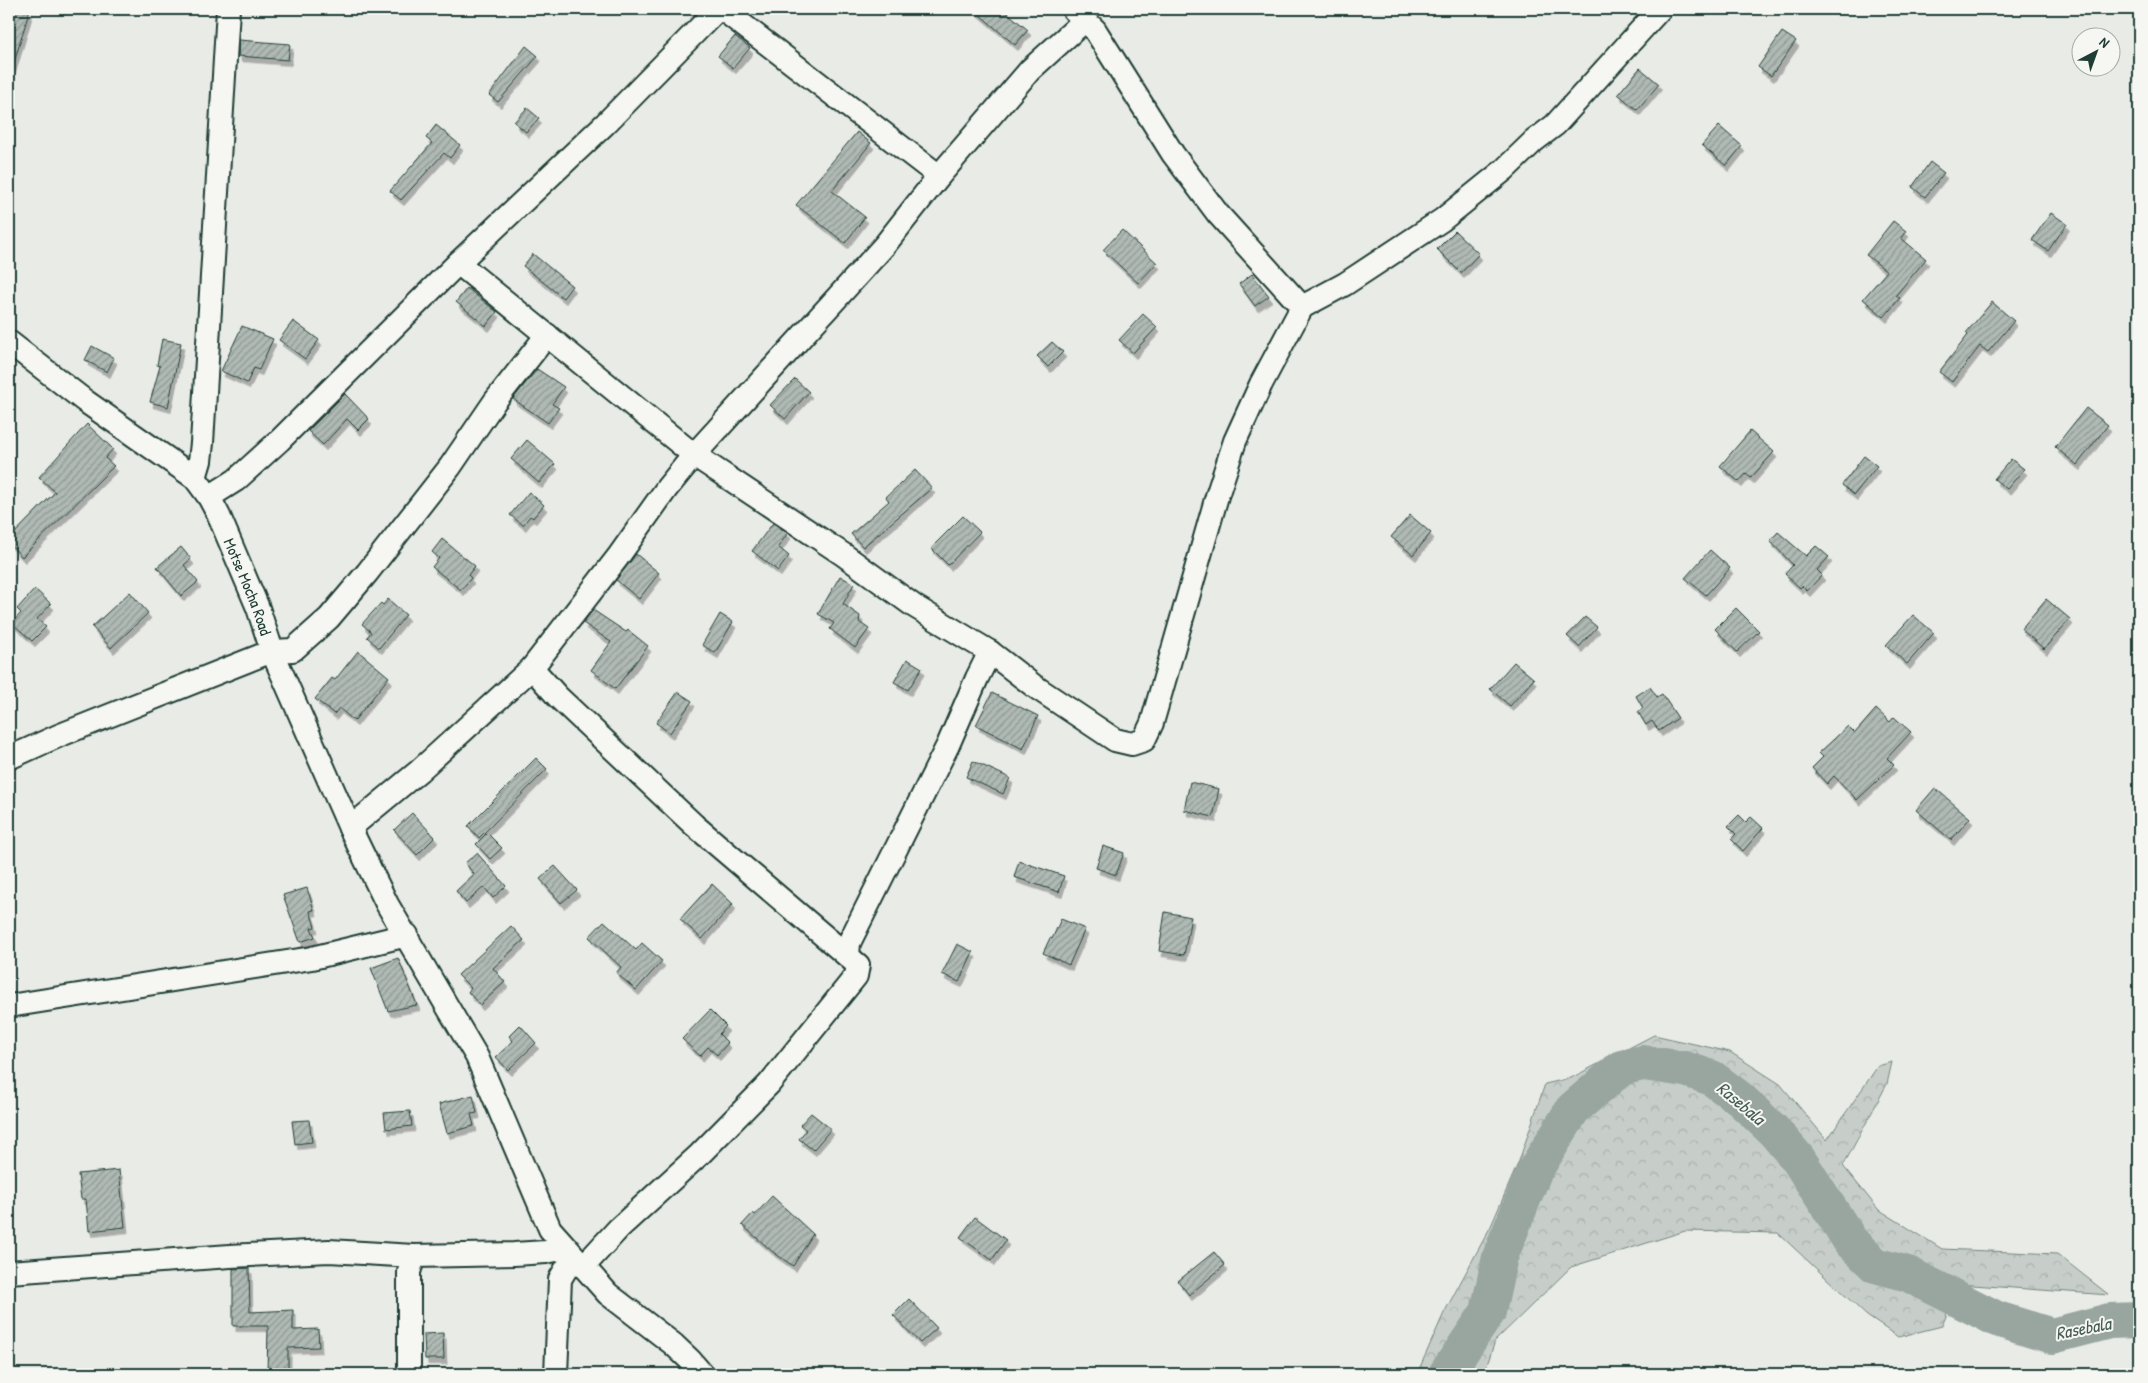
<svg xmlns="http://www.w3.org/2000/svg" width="2148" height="1383" font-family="'Patrick Hand',sans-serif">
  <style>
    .forest { fill: url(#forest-crowns); stroke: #73867e }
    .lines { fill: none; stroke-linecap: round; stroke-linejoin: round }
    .river { stroke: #99a6a0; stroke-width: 36 }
    .building { fill: url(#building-hatch); stroke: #1f3d34; filter: url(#shadow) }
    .street-casing { stroke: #1f3d34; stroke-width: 26 }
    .street { stroke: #f6f6f2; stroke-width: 22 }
    .labels { text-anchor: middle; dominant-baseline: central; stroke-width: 4; stroke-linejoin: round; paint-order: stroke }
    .street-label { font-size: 16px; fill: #1f3d34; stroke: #f6f6f2 }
    .water-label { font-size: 18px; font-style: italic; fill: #445c54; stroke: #f6f6f2 }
  </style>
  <defs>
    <pattern id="forest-crowns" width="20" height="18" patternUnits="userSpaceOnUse" patternTransform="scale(1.25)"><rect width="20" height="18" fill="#c7cec9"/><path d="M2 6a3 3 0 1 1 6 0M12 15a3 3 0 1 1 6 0" fill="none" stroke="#aab2ad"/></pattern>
    <pattern id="building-hatch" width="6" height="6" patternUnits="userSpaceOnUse" patternTransform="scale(1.25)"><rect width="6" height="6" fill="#b0bab5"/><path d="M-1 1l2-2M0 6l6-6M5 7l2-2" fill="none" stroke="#8f9894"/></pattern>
    <filter id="shadow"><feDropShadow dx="3" dy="5.5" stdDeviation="0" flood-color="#0004"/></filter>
  </defs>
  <rect width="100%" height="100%" fill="#e9ebe7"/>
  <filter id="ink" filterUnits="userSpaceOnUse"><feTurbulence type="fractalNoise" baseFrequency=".02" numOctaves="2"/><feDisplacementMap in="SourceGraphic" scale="10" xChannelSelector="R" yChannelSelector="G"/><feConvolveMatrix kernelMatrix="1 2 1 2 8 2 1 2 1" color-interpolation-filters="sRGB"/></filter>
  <g filter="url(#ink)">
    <path class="forest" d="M1654 1035 1730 1052 1780 1084 1827 1140 1878 1066 1892 1062 1887 1084 1843 1166 1878 1209 1942 1249 2057 1254 2109 1295 1959 1284 1942 1326 1898 1337 1867 1316 1778 1233 1685 1231 1571 1267 1495 1341 1484 1374H1417L1444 1313 1491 1226 1519 1161 1545 1084 1571 1078Z"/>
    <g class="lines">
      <path class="river" d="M1446 1374 1488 1312 1500 1257 1534 1172 1573 1109 1621 1068 1643 1063 1685 1069 1712 1078 1740 1099 1775 1132 1798 1159 1851 1242 1875 1265 1908 1274 1997 1319 2052 1336 2110 1321 2139 1320"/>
    </g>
    <path class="building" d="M9 9H30L13 66 9 65Z
      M973 9H1003L1028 30 1015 45Z
      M1782 32 1796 41 1771 76 1758 67Z
      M735 36 750 48 733 68 718 56Z
      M239 40 290 44 288 60 238 56Z
      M526 46 538 56 498 102 489 95Z
      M1640 68 1659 84 1637 110 1618 94Z
      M527 108 539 118 526 132 514 122Z
      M436 125 460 145 450 158 444 153 401 200 390 191 432 143 426 138Z
      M1719 126 1742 146 1726 166 1702 145Z
      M857 132 871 143 832 191 865 217 845 243 796 205Z
      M1930 162 1944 173 1925 197 1912 187Z
      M2051 213 2067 224 2048 251 2032 240Z
      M1893 221 1906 231 1901 238 1926 259 1896 295 1900 298 1884 317 1863 299 1887 271 1866 255Z
      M1122 230 1157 263 1138 283 1103 250Z
      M1455 231 1479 254 1461 273 1437 249Z
      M533 254 572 286 563 298 523 266Z
      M1252 274 1269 296 1255 306 1239 284Z
      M467 288 497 312 486 326 456 302Z
      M1992 302 2014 321 1988 352 1980 346 1952 382 1939 372 1968 335 1966 333Z
      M1143 314 1157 327 1133 353 1119 340Z
      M293 321 319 340 305 359 279 340Z
      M242 326 273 339 259 370 254 368 247 383 221 371Z
      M162 339 181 343 168 407 150 402 160 366 157 365Z
      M1052 342 1063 352 1048 367 1037 356Z
      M92 346 114 358 107 372 85 360Z
      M537 369 564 387 552 404 559 408 548 423 513 399Z
      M795 379 809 392 785 419 770 405Z
      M345 394 369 419 358 430 347 419 323 445 308 431Z
      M2086 408 2108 425 2077 465 2055 447Z
      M87 424 113 449 105 458 114 466 22 557 9 543V539L55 492 39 477Z
      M1750 431 1774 452 1751 478 1746 474 1739 482 1720 466Z
      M527 440 555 464 539 483 511 459Z
      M1864 456 1877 466 1854 495 1842 485Z
      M2011 459 2024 469 2007 489 1994 479Z
      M915 470 932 488 863 547 851 534 889 501 886 497Z
      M529 492 544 505 533 518 530 516 523 525 510 515Z
      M1410 515 1431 533 1413 555 1391 537Z
      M963 516 980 532 948 565 931 548Z
      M773 523 788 533 778 547 789 556 778 571 752 551Z
      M1778 532 1806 556 1816 546 1829 557 1817 570 1822 575 1807 591 1802 586 1800 588 1785 574 1793 565 1770 541Z
      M442 539 475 566 468 575 471 578 461 590 432 567 439 558 432 552Z
      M181 547 191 559 184 565 198 582 181 596 157 567Z
      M1710 550 1730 568 1706 595 1685 578Z
      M636 554 659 573 639 599 616 580Z
      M840 576 854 584 843 604 860 616 859 622 869 629 855 648 830 629 834 623 818 614Z
      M35 589 51 604 37 619 46 627 32 641 12 623 21 613 17 609Z
      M130 592 148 613 111 648 92 627Z
      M388 599 406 615 379 648 367 637 371 632 362 624 381 603 383 605Z
      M2046 599 2070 619 2044 649 2021 629Z
      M1736 608 1759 631 1737 652 1715 629Z
      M593 610 626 632 628 630 648 646 615 689 591 670 611 642 583 623Z
      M720 614 733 622 715 653 702 645Z
      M1913 615 1934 633 1907 664 1886 645Z
      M1585 617 1597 627 1579 647 1567 636Z
      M358 651 389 677 354 721 339 708 334 714 315 699 332 678 335 680Z
      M907 659 922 668 908 690 894 682Z
      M1514 662 1534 679 1510 706 1490 689Z
      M1650 687 1657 697 1662 694 1678 718 1659 731 1652 721 1646 725 1638 712 1643 708 1636 696Z
      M678 692 692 701 670 733 656 723Z
      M992 693 1038 716 1023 749 976 725Z
      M1876 709 1890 722 1894 717 1911 732 1887 758 1894 765 1857 800 1834 776 1827 784 1812 768 1823 757 1819 753 1848 726 1855 733Z
      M536 758 547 769 479 838 468 826Z
      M973 761 1010 778 1003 794 966 777Z
      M1190 782 1219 789 1213 817 1184 810Z
      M1935 788 1970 818 1951 840 1916 810Z
      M412 813 435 837 417 855 394 830Z
      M1739 815 1746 822 1751 817 1763 828 1743 851 1731 839 1736 834 1728 826Z
      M487 833 502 848 490 859 476 844Z
      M1103 846 1124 853 1116 875 1096 868Z
      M477 853 506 886 493 898 484 887 466 903 456 891 474 874 465 863Z
      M1019 861 1064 876 1059 892 1014 877Z
      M555 866 577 890 561 903 540 879Z
      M712 884 733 904 702 939 680 919Z
      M307 888 314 910 310 911 315 927 311 928 315 937 300 942 283 895Z
      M1165 912 1191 917 1184 955 1159 951Z
      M1061 919 1085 929 1069 965 1043 953 1050 938 1052 939Z
      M604 921 636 950 642 943 662 961 636 990 616 973 621 967 589 937Z
      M511 926 524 940 493 968 505 982 480 1005 468 992 471 988 458 975Z
      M957 944 973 952 959 982 942 974Z
      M398 958 417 1005 388 1011 371 968Z
      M710 1010 726 1026 719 1034 728 1043 717 1055 708 1047 700 1056 682 1039Z
      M520 1025 536 1043 508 1070 496 1057 513 1041 509 1036Z
      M473 1095 477 1113 471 1114 474 1126 447 1133 439 1104Z
      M410 1111 412 1126 386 1129 384 1113Z
      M811 1113 831 1129 813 1150 799 1139 806 1130 800 1125Z
      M309 1120 312 1142 295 1144 292 1121Z
      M119 1170 125 1227 89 1231 86 1199H81L78 1174Z
      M772 1196 813 1234 793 1266 773 1252 742 1225 753 1213 755 1215Z
      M975 1217 1006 1240 992 1260 960 1237Z
      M1214 1252 1225 1265 1189 1295 1178 1281Z
      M249 1268 250 1312 293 1310V1330L318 1329 319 1347 288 1348V1374H267L268 1326H233V1269Z
      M909 1299 937 1328 920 1343 893 1315Z
      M443 1333 444 1359H425L424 1334Z"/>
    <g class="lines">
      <defs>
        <g id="street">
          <path d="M722 9 939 176"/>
          <path d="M458 263 694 455 844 555 914 606 990 652 1034 686 1115 740 1132 744 1144 740 1152 723 1217 496 1235 441 1261 384 1302 307 1218 214 1173 154 1095 30 1073 9"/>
          <path d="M1302 307 1345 284 1442 220 1504 170 1534 141 1555 125 1660 9"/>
          <path d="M547 335 495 401 450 467 367 573 329 618 293 650 272 651 350 828 387 904 477 1057 550 1229 608 1294 673 1344 690 1360 702 1374"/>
          <path id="s1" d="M9 342 85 401 195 478 209 497 219 516 258 608 272 651 58 736 9 758"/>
          <path d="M195 478 200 461 202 443 228 9"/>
          <path d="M209 497 236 480 280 440 458 263 605 124 718 9"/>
          <path d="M532 668 558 697 694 825 858 965 856 976 769 1084 700 1154 619 1228 583 1267"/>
          <path d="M350 828 419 771 532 668 618 557 667 488 694 455 884 246 939 176 1030 70 1084 21"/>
          <path d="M848 956 849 943 948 745 977 678 990 652"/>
          <path d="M9 1006 312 958 407 935"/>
          <path d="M9 1272 230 1256 329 1251 414 1256 514 1254 546 1252 565 1248"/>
          <path d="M409 1374V1272L414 1256"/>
          <path d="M556 1374 560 1279 566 1269 575 1258"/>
        </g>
      </defs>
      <use href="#street" class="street-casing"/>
      <use href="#street" class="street"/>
    </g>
  </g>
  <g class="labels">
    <g class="street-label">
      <text stroke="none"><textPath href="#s1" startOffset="352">Motse Mocha Road</textPath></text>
    </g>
    <g class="water-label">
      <text transform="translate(1741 1103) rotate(40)">Rasebala</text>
      <text transform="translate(2083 1328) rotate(-11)">Rasebala</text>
    </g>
  </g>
  <rect width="2148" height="1383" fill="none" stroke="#f6f6f2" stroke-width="30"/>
  <rect x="15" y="15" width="2118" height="1353" fill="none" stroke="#1f3d34" stroke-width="2" filter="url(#ink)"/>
  <g transform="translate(2096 52) rotate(41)"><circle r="24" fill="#f6f6f2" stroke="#a0aca6"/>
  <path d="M0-4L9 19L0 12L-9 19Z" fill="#1f3d34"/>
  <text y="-8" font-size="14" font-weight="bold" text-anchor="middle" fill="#1f3d34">N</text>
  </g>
</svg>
